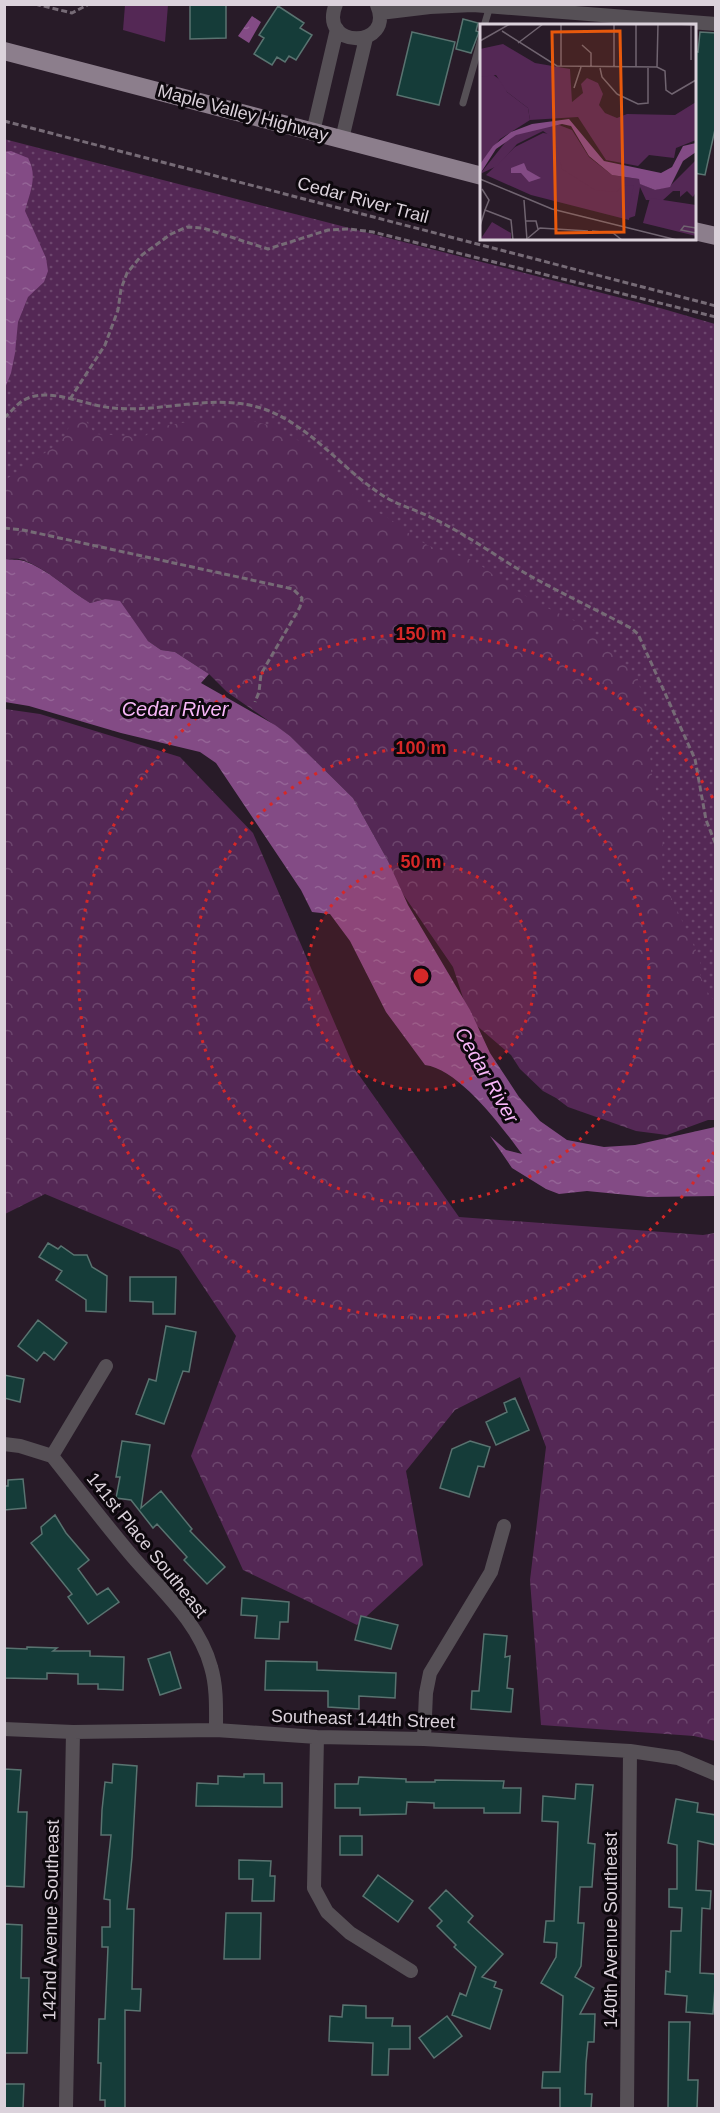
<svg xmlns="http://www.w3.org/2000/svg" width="720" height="2113" font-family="Helvetica,sans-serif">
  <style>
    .grass { fill: url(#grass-dots) }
    .forest { fill: url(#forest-crowns) }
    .park { fill: #542855 }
    .water { fill: url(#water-ripples) }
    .building { fill: #153c39; stroke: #597370; stroke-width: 1.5 }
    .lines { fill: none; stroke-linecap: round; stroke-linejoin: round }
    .path { stroke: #766b76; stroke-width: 3; stroke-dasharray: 6 3; stroke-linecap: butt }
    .lane { stroke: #565056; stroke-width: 7 }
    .street { stroke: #565056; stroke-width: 14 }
    .primary { stroke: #8c7e8c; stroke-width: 18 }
    .ring { fill: none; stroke: #d62828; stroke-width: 3; stroke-dasharray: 3 6 }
    .labels { text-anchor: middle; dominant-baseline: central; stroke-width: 6; stroke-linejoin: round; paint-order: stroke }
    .street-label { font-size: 18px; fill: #dbd2db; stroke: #0d080d }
    .water-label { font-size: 20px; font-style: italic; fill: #f8b7f8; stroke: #0d080d }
    .inset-road { fill: none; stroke: #706470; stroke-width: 1.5 }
    .view { fill: #e8590c; fill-opacity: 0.15; stroke: #e8590c; stroke-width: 3 }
    .inset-edge { fill: none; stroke: #dbd2db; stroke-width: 3 }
    .centre { fill: #d62828; stroke: #0d080d; stroke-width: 3 }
    .ring-label { font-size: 18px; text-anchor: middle; font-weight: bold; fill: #d62828; stroke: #0d080d; stroke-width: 6; stroke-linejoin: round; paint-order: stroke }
  </style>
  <defs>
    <pattern id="grass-dots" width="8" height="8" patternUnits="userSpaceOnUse" patternTransform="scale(1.5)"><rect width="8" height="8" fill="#542855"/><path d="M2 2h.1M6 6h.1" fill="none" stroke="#6c466d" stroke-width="1.8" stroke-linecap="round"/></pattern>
    <pattern id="forest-crowns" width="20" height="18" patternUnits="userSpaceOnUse" patternTransform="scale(1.5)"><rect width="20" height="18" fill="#542855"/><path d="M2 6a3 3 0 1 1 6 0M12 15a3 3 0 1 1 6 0" fill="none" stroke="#6c466d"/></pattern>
    <pattern id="water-ripples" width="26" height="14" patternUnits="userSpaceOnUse" patternTransform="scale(1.5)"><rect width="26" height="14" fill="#834b85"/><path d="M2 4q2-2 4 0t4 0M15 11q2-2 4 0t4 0" fill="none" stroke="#946496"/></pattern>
  </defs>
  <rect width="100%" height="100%" fill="#281b28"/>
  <path class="grass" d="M4 139 660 308 715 324V1027L5 514Z"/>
  <path class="forest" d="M240 418 272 426 301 442 314 453 361 503 390 519 415 538 429 546 475 561 504 583 541 605 575 621 613 652 637 676 649 723 651 771 663 818 662 878 700 959V975L706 990 715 1002V1120H708L667 1135 636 1131 568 1107 556 1098 543 1091 520 1069 511 1055 476 1025 468 1013 453 967 394 881 388 861 353 798 290 736 227 692 209 674 175 652 161 650 148 641 138 629 105 599 90 603C70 591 46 568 23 560 18 558 10 559 5 559V480L55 446 66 435 71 420 86 421 95 434 144 437 157 427 207 419Z
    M5 709 40 714 180 757 253 833 354 1068 459 1217 703 1235 715 1233V1741L694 1736 541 1725 530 1580 546 1447 520 1377 455 1410 406 1471 423 1565 357 1625 243 1570 191 1456 236 1336 179 1250 45 1194 5 1214Z"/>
  <path class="park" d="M125 5H168L165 42 123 30Z"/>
  <path class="water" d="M252 16 261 22 249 43 238 36Z
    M11 151 28 158C38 176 30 192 25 211L46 258 48 271 44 282 28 297 18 322 15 353 11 373 5 388 4 152Z
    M5 559C11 560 18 559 24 561 49 570 68 590 90 603L105 599 120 601 148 641 161 650 175 652 209 674 201 683 275 725 290 736 353 798 388 861 408 905 470 1010 490 1053 519 1097 540 1121 567 1140 604 1147 635 1145 715 1127V1196L648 1197 587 1191 559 1194 546 1189 512 1168 490 1136 506 1150 522 1154C502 1127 459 1069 425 1065L386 1012 350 941 330 914 312 912 301 890 216 763 200 752 121 733 29 706 5 702Z"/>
  <path class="building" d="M190 4H226V38L190 39Z
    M278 6 304 23 300 28 312 35 296 60 289 56 285 62 277 57 272 65 254 54 264 38 259 35Z
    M463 19 478 23 476 31 479 32 471 53 456 49Z
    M412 32 455 42 439 105 397 95Z
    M700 32 716 33V125L705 175 694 173V51L698 52Z
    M48 1243 58 1249 61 1246 74 1255H87L92 1267 107 1276 106 1312 86 1311V1300L56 1280 62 1271 39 1257Z
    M130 1277H176L175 1314H153V1302L130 1301Z
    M38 1320 67 1343 54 1360 44 1352 37 1361 18 1346Z
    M166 1326 196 1332 189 1372 183 1371 164 1424 136 1414 149 1379 156 1381Z
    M4 1375 24 1379 20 1402 4 1398Z
    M515 1398 529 1430 496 1445 486 1422 507 1412 504 1403Z
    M122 1441 150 1445 141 1508 161 1491 192 1529 190 1531 225 1567 207 1584 184 1560 187 1557 157 1524 153 1528 131 1500 116 1498 120 1477H116Z
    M470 1441 490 1447 484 1467 478 1466 469 1497 440 1488 452 1449Z
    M23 1479 26 1508 4 1510V1486H8V1480Z
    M55 1515 66 1533 89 1560 78 1569 97 1595 108 1588 119 1602 88 1624 68 1597 72 1594 31 1543 42 1534 41 1527Z
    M242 1598 289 1602 288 1622H280L279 1639 255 1638 257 1616 241 1615Z
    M361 1616 398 1625 391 1649 355 1640Z
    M484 1634 507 1636 505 1657 510 1656 507 1688 513 1689 511 1712 471 1709 472 1691H479Z
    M27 1647 57 1648 53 1651H90V1656L124 1657 123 1690 98 1689V1684H78V1674L47 1673V1679L4 1678V1648L27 1649Z
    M170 1652 181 1688 160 1695 148 1659Z
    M266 1661 317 1662V1670L396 1673 395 1698 359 1696V1709L328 1707V1691L265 1690Z
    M113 1764 137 1766 132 1857 127 1909H134L132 1989H141L140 2011 125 2010V2109H105V2100H100L101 2063H98L99 2019H105L108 1947H102V1927H110V1900L104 1899 111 1835H101L102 1810 105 1782 112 1783Z
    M4 1769 21 1770 18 1812H27L24 1887 4 1886Z
    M244 1774H264V1783H282V1807L196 1806 197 1783 218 1784V1776L244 1777Z
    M359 1777 406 1779V1782H435V1780L504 1781 503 1788H521L520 1813H484V1808H434V1803L407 1802 406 1814 360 1815V1808H335V1784H358Z
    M576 1784 593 1785 588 1843 595 1844 592 1887H580L578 1923H584L581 1966 575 1977 594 1988 580 2014H595L594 2042H588L586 2063 585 2094H592L591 2109H560V2088H542L543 2072H560L563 1996 541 1983 556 1957 557 1943 544 1942 546 1921H554L558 1822 542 1821 543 1796 575 1799Z
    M676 1799 698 1803 697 1812 716 1815V1845L698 1841 696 1890 711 1891 710 1909 702 1908 700 1973 716 1974 713 2014 686 2012 687 1996 665 1994 666 1971 670 1972 671 1931H681L682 1908 669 1907V1889H677V1845L668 1843Z
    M340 1836H362V1855H340Z
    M239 1860 271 1861 270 1876H275L274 1901H252L253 1879H239Z
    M378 1875 413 1901 398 1922 363 1896Z
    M446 1890 473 1916 468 1922 503 1954 482 1977 496 1982 494 1987 502 1990 490 2029 452 2015 460 1993 466 1996 476 1967 454 1947 456 1945 437 1926 442 1921 429 1908Z
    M226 1913H261L260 1959H224Z
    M4 1924 22 1925 21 1978H29L27 2053H4Z
    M343 2005 366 2006V2018H393L392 2026H410V2049H389L388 2075H372L373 2043 329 2041 330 2016 342 2017Z
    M447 2016 462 2036 434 2058 419 2038Z
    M669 2022H690L688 2080H698L697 2109H668Z
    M4 2084H24L23 2109H4Z"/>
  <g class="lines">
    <path class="path" d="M35 4 72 13 89 4
      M4 121 716 306
      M70 399 105 345 118 310 121 289 127 273 142 255 171 234 187 227 203 228 268 249 328 230 349 229 373 232 716 317
      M4 418C11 412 17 404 24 400 49 386 86 406 113 408 163 413 211 393 261 408 311 424 343 472 387 498 401 506 417 510 432 518 462 532 490 552 518 569 554 590 593 608 631 628L638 634 695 759 706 820 716 845
      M4 528 23 530 293 589 302 598 300 607 261 674 259 692 255 702"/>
    <path class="lane" d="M484 26 490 6
      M463 103 482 36"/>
    <path class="street" d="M336 4C317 50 396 49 377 5
      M380 13 430 7 473 5 716 24
      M313 132 337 29
      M342 139 366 38
      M4 1444 20 1446 52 1456
      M52 1456C79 1490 105 1524 132 1556 161 1590 199 1622 211 1667 217 1687 216 1709 216 1730
      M52 1456 106 1366
      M4 1729 73 1732 216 1730 317 1737 424 1739 630 1751 678 1758 716 1774
      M317 1737 314 1888 327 1912 350 1933 411 1971
      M424 1739 426 1693 430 1673 491 1572 504 1526
      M66 2108 73 1732
      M627 2108 630 1751"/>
    <path class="primary" d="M4 51 482 176
      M694 231 716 236"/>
  </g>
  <circle cx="421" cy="976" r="114" fill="#d62828" fill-opacity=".12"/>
  <g class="ring">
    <circle cx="421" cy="976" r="114"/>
    <circle cx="421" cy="976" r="228"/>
    <path d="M714 1152A342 342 0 1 1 714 800"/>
  </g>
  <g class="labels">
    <g class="street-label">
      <text transform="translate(243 113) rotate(15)">Maple Valley Highway</text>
      <text transform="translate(363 200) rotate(15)">Cedar River Trail</text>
      <text transform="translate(147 1545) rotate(51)">141st Place Southeast</text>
      <text transform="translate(363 1719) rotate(2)">Southeast 144th Street</text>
      <text transform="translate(51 1920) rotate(-89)">142nd Avenue Southeast</text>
      <text transform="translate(611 1930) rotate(-90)">140th Avenue Southeast</text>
    </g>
    <g class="water-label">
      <text x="175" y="709">Cedar River</text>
      <text transform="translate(487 1075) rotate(60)">Cedar River</text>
    </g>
  </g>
  <g transform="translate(480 24)">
    <rect width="216" height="216" fill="#281b28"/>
    <path d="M11 49 24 59 27 68 48 84 50 96 20 115 0 140V53ZM63 109 71 110 138 158 155 161 149 196 51 171 6 151 35 123Z" fill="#542855"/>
    <path d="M23 20 55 39 90 45 92 78 103 69 101 60 107 54 118 59 123 70 119 81 125 89 137 94 147 90 195 91 216 78V116L196 124 194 134 169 131 158 142 126 136 98 93 50 96 48 84 27 68 16 51 0 53V25ZM79 101 92 106 109 133 132 151 159 155 161 160 175 166 190 162 216 136V168L213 173 207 167 200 173V167H193L183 176H166L160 163 155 192 146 195 154 161 143 162 136 168 115 166 82 145 75 115 63 107 37 120 17 142 0 150 28 115 47 104ZM12 198 31 209V216H0Z" fill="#542855"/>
    <path d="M170 174 216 181V212L163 199Z" fill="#542855"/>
    <path d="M89 95 124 137 181 149 192 143 203 122 216 119V128L203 137 190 163 175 166 160 160 159 155 132 151 109 132 91 102 82 100 36 111 16 125 0 150V140L13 122 31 108 52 100ZM44 139 47 146 61 154 49 158 41 149H31V144Z" fill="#834b85"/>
    <path class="inset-road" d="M81 0V43M156 0V43M196 0 216 1M211 1V36M22 7 77 42 177 43 185 47 186 66 192 70 216 56M0 17 30 0M38 19 63 0M102 21 111 29V43M134 43V0M177 43 178 0M120 44 122 53 137 70M94 64 101 43M137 70 158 80 168 79V44M0 155 72 185 197 216M2 165 9 176 5 186M44 176 47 216M46 197H56L58 205M0 202 5 186 31 196 33 216M216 204 204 202 201 206 216 209M112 207 133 209 142 216M48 214 60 204 108 207"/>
    <path class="view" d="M140 7 144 208 76 209 72 8Z"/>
    <rect width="216" height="216" class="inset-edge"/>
  </g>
  <circle cx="421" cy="976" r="9" class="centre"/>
  <g class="ring-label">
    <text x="421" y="640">150 m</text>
    <text x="421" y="754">100 m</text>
    <text x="421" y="868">50 m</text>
  </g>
  <rect width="720" height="2113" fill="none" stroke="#dbd2db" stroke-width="12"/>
</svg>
